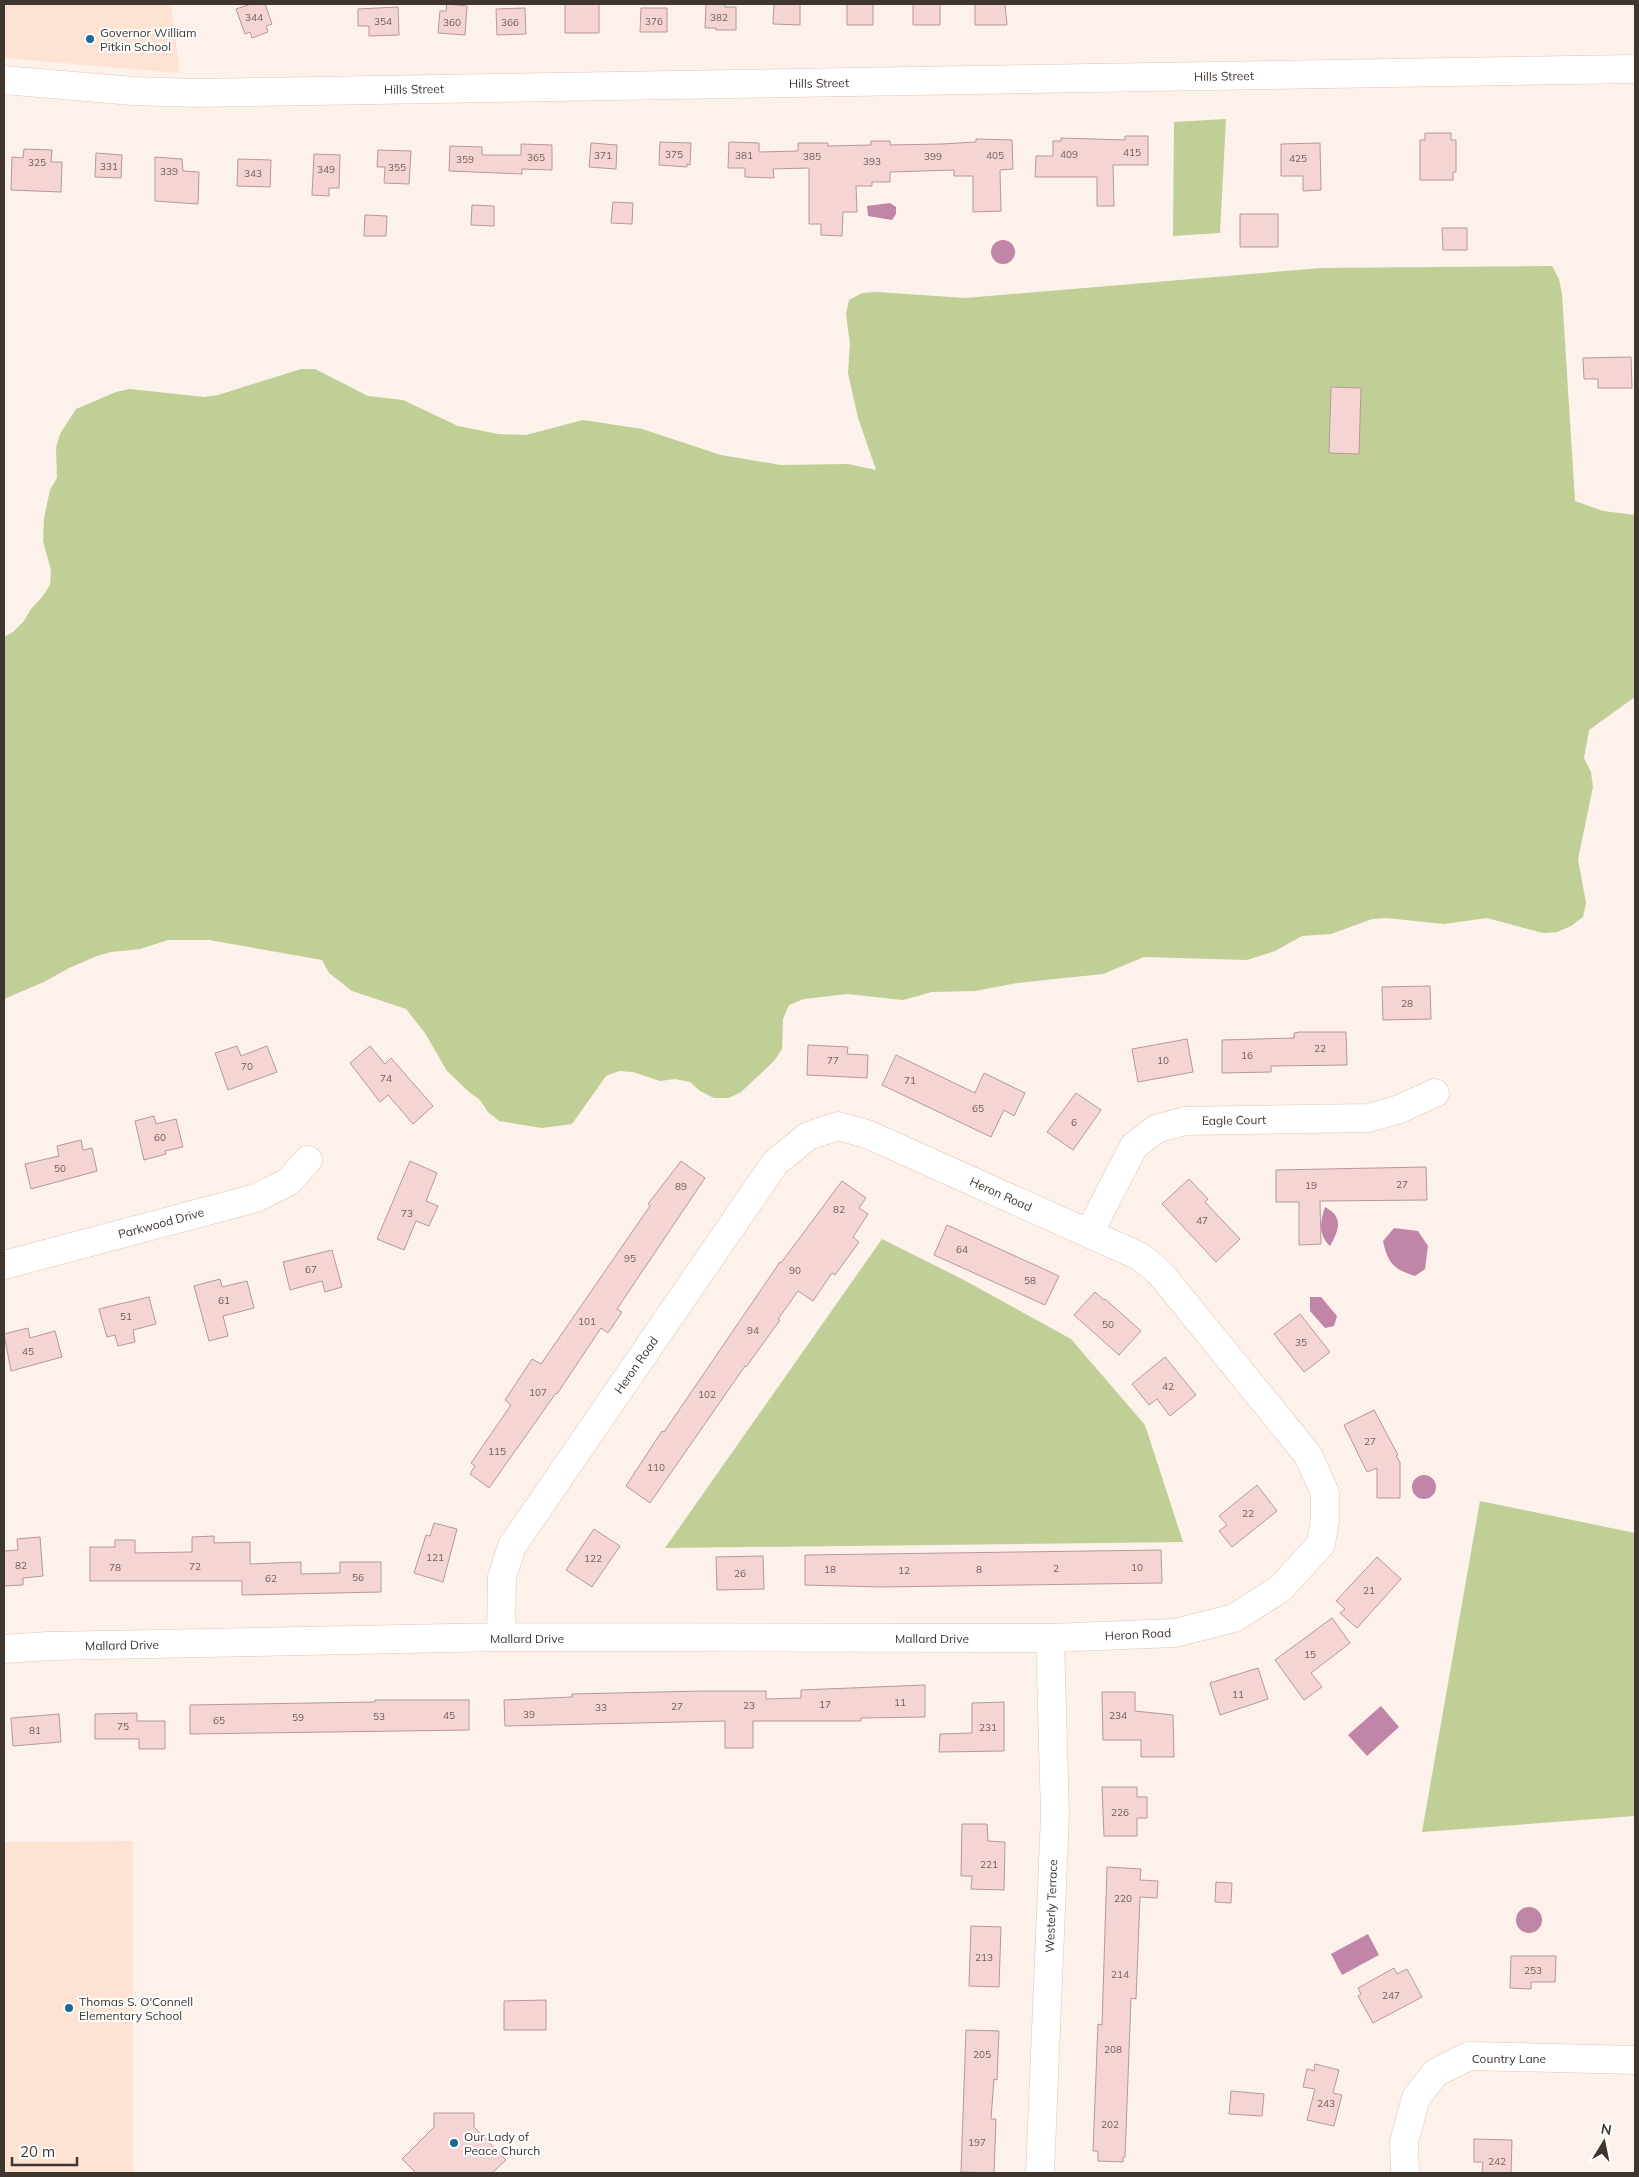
<svg xmlns="http://www.w3.org/2000/svg" width="1639" height="2177" font-family="Mulish,sans-serif">
  <style>
    .built { fill: #fee3d3 }
    .green { fill: #c0cf95 }
    .water { fill: #c085a7 }
    .building { fill: #f5d5d4; stroke: #b69898 }
    .lines { fill: none; stroke-linecap: round; stroke-linejoin: round }
    .minor-casing { stroke: #dfc5b6; stroke-width: 29 }
    .minor { stroke: #fff; stroke-width: 28 }
    .poi-dot { fill: #19699b; stroke: #fff; stroke-width: 2 }
    .labels { text-anchor: middle; dominant-baseline: central; stroke-width: 4; stroke-linejoin: round; paint-order: stroke }
    .number-label { font-size: 10px; fill: #6d5e59 }
    .poi-label { font-size: 12px; fill: #403630; stroke: #fff; text-anchor: start }
    .street-label { font-size: 12px; fill: #403630; stroke: #fff }
  </style>
  <rect width="100%" height="100%" fill="#fcf1eb"/>
  <path class="built" d="M4 4H171L180 73 4 58Z
    M133 1841V2173H4V1842Z"/>
  <path class="green" d="M1226 119 1220 233 1173 236 1174 122Z
    M1552 266 1559 279 1562 294 1575 501 1603 511 1635 515V697L1589 730 1584 758 1591 772 1593 787 1578 859 1586 903 1583 917 1571 926 1557 932 1543 933 1487 918 1444 924 1386 918 1372 919 1331 934 1302 936 1275 951 1247 960 1144 957 1103 974 1017 983 975 991 932 992 903 1000 847 994 804 999 789 1005 783 1019 782 1049 774 1061 741 1092 729 1098H714L700 1091 690 1082 675 1079 660 1081 633 1072 619 1071 606 1076 572 1124 542 1128 499 1121 488 1112 480 1100 468 1091 447 1071 425 1033 406 1009 352 991 329 973 322 960 209 940H168L140 949 111 952 97 956 69 968 44 982 4 999V637L13 632 24 621 31 609 42 597 50 585 51 570 43 541 44 518 50 490 57 478 56 448 60 434 76 409 116 392 130 389 204 397 218 395 301 369H315L368 396 403 400 458 426 498 434 526 435 583 420 642 429 721 455 781 465 848 464 876 470 858 418 848 373 850 344 846 314 849 300 862 293 877 292 965 298 1321 268Z
    M882 1239 962 1279 1071 1339 1145 1425 1183 1542 665 1548Z
    M1480 1501 1635 1533V1816L1422 1832Z"/>
  <path class="water" d="M890 203 896 207V214L892 220 868 216 867 206Z
    M991 252a12 12 0 1 1 24 0a12 12 0 1 1-24 0Z
    M1325 1207C1344 1217 1339 1230 1330 1246 1318 1234 1320 1222 1325 1207Z
    M1394 1228 1418 1231 1428 1246 1425 1269 1415 1276C1393 1269 1388 1263 1383 1241Z
    M1310 1297H1321L1337 1316 1334 1326 1325 1328 1310 1311Z
    M1412 1487a12 12 0 1 1 24 0a12 12 0 1 1-24 0Z
    M1381 1706 1399 1727 1367 1756 1348 1735Z
    M1516 1920a13 13 0 1 1 26 0a13 13 0 1 1-26 0Z
    M1368 1934 1379 1955 1342 1975 1331 1954Z"/>
  <path class="building" d="M251 4H265L272 24 266 26 268 32 252 38 250 32 245 34 236 9Z
    M447 4 467 6 465 35 438 33 440 11H446Z
    M565 4H599V33H565Z
    M706 4H725V7H736V30H716V28H705Z
    M774 4H800V25L773 24Z
    M847 4H873V25H847Z
    M913 4H940V25H913Z
    M975 4H1005L1007 25H975Z
    M398 7 399 35 369 36V26H358V9Z
    M525 8 526 34 497 35 496 9Z
    M641 8H667V32H640Z
    M1425 133H1451V140H1456V172H1453V180H1420V140H1425Z
    M1125 136H1148V165H1113L1114 206H1097V177H1035L1036 156H1053V141H1061V138L1125 140Z
    M976 139 1012 140 1013 169 1000 170 1001 211 973 212V176H954V170L890 172V182H872V186H856L857 212H843L842 236 821 235V224H809V168L773 169 774 178 745 177V168H728L729 142 759 143V152L798 151V143H828V146L871 145V141H890V145L941 144 976 142Z
    M660 142 691 143 690 165 687 164V167L659 165Z
    M591 143 617 145 616 169 589 167Z
    M1320 143 1321 190 1303 191V176H1281V144Z
    M521 144 552 145V170L522 169V174L449 171 450 146 482 147V155H521Z
    M24 149 52 150 51 162H62L61 192 11 190 12 157 23 158Z
    M378 150 411 151 409 184 384 183 385 167H377Z
    M96 153 122 155 121 178 95 177Z
    M314 154 340 155 339 188H329V196L312 195Z
    M155 157 182 159 183 171 199 172 198 204 155 201Z
    M238 159 271 160 270 187 237 186Z
    M613 202 633 203 632 224 611 223Z
    M472 205 494 206V226L471 225Z
    M1240 214H1278V247H1240Z
    M365 215 387 216 386 236H364Z
    M1442 228H1467V250H1443Z
    M1631 357 1632 388H1598V379H1584L1583 358Z
    M1331 387 1361 388 1359 454 1329 453Z
    M1430 986 1431 1019 1383 1020 1382 987Z
    M1299 1032H1346L1347 1065 1271 1066V1072L1222 1073V1040L1294 1038V1033Z
    M1187 1039 1193 1072 1138 1082 1132 1049Z
    M808 1045 848 1047 847 1054 868 1055 867 1078 807 1075Z
    M237 1046 241 1056 267 1046 277 1072 228 1090 215 1053Z
    M370 1046 385 1064 391 1058 433 1106 413 1124 388 1095 380 1102 350 1063Z
    M896 1055 975 1093 984 1073 1025 1093 1014 1116 1004 1110 991 1137 882 1085Z
    M1076 1093 1101 1110 1073 1150 1047 1132Z
    M154 1116 156 1124 176 1119 183 1147 165 1151 166 1154 144 1160 135 1121Z
    M81 1140 83 1150 92 1148 97 1171 31 1189 25 1164 59 1156 57 1146Z
    M410 1161 437 1173 426 1201 438 1206 429 1226 416 1221 404 1250 377 1239Z
    M681 1161 705 1178 617 1309 622 1312 608 1333 601 1328 557 1394 556 1393 489 1488 470 1474 475 1466 471 1463 511 1405 505 1400 532 1359 541 1364 650 1206 648 1204Z
    M1426 1167 1427 1200 1320 1201 1321 1244 1299 1245V1202H1276V1170Z
    M1189 1179 1208 1199 1205 1202 1240 1239 1216 1262 1162 1204Z
    M842 1181 866 1198 859 1208 868 1214 853 1237 859 1242 835 1275 832 1273 813 1301 798 1291 778 1319 780 1320 746 1367 745 1366 650 1503 626 1486 662 1431 664 1432 780 1262 781 1263Z
    M947 1225 1059 1276 1045 1305 934 1255Z
    M332 1250 342 1287 325 1292 322 1281 290 1290 283 1262Z
    M220 1279 222 1287 247 1281 254 1308 223 1316 228 1336 209 1341 194 1286Z
    M1095 1292 1104 1300 1105 1299 1141 1331 1119 1355 1074 1315Z
    M149 1297 156 1324 133 1330 135 1342 118 1346 115 1335 107 1337 99 1309Z
    M1300 1314 1330 1352 1304 1372 1274 1334Z
    M28 1328 30 1338 55 1331 62 1357 11 1371 4 1334Z
    M1165 1357 1196 1395 1170 1416 1157 1399 1149 1405 1132 1384Z
    M1374 1410 1398 1455 1396 1456 1400 1462V1498H1377V1468L1367 1472 1344 1425Z
    M1257 1485 1277 1511 1232 1547 1219 1531 1227 1525 1219 1516Z
    M434 1523 457 1529 443 1582 414 1573 426 1535 430 1536Z
    M594 1529 620 1546 592 1587 566 1570Z
    M214 1536V1543L250 1542V1564L301 1562V1574L340 1573V1562H381V1592L242 1595V1581H90V1547H115V1540H135V1553L192 1552V1537Z
    M40 1537 43 1576 23 1578V1585L4 1586V1551L18 1550 17 1539Z
    M1161 1550 1162 1583 881 1587 805 1585V1555Z
    M763 1556 764 1589 717 1590 716 1557Z
    M1377 1557 1401 1579 1357 1628 1340 1613 1345 1609 1336 1601Z
    M1332 1618 1350 1643 1311 1673 1322 1687 1304 1700 1275 1660Z
    M1258 1668 1268 1699 1220 1715 1210 1683Z
    M925 1685V1717L861 1718V1721H753V1748H725V1721L505 1726 504 1700 572 1697V1694L703 1691H766V1699L801 1698V1690Z
    M1102 1692H1135V1711L1173 1715 1174 1757H1141V1740H1103Z
    M375 1700H469V1730L190 1734V1705L375 1702Z
    M1004 1702V1751L939 1752 940 1734 972 1733V1703Z
    M137 1713V1721H165V1749H139V1739H95V1714Z
    M59 1714 61 1742 13 1746 11 1718Z
    M1102 1787H1137V1797H1147V1818H1137V1836H1104Z
    M962 1824H987L988 1841 1005 1842 1004 1890 971 1889 972 1876H961Z
    M1107 1867 1141 1869 1140 1880 1158 1881 1157 1898 1140 1897 1136 1999 1131 1998 1125 2157H1123V2162L1098 2161V2151H1093L1098 2024 1102 2025Z
    M1216 1882 1232 1883 1231 1903 1215 1902Z
    M971 1926 1001 1927 999 1987 969 1986Z
    M1511 1956H1556L1555 1982H1531V1989L1510 1988Z
    M1394 1968 1397 1974 1407 1969 1422 1997 1373 2023 1358 1996 1361 1994 1358 1988Z
    M546 2000V2030H504V2001Z
    M966 2030 999 2031 997 2080 994 2079 991 2119H996L994 2173 961 2172Z
    M1315 2064 1339 2070 1333 2093 1342 2095 1334 2126 1307 2120 1315 2089 1303 2087 1307 2069 1314 2071Z
    M1231 2091 1264 2094 1262 2116 1229 2114Z
    M434 2113H474V2127L506 2160 492 2173H416L402 2159 434 2127Z
    M1474 2139 1512 2140 1511 2173H1482L1483 2162H1474Z"/>
  <g class="lines">
    <defs>
      <path id="minor" d="M4 80 133 91 197 93 1635 69
        M1089 1233 1134 1146 1156 1129 1185 1121 1368 1118 1397 1110 1435 1093
        M4 1265 256 1198 288 1182 308 1160
        M4 1649 49 1646 501 1637 1050 1638 1175 1633 1234 1618 1280 1589 1321 1544 1325 1519V1493L1308 1455 1160 1273 1139 1256 867 1134 838 1126 808 1136 775 1163 512 1546 502 1577 501 1637
        M1040 2173 1055 1815 1050 1638
        M1405 2173 1404 2142 1416 2098 1435 2073 1469 2056 1635 2060"/>
    </defs>
    <use href="#minor" class="minor-casing"/>
    <use href="#minor" class="minor"/>
  </g>
  <g class="poi-dot">
    <circle cx="90" cy="39" r="5"/>
    <circle cx="69" cy="2008" r="5"/>
    <circle cx="454" cy="2143" r="5"/>
  </g>
  <g class="labels">
    <g class="number-label">
      <text x="254" y="17">344</text>
      <text x="719" y="17">382</text>
      <text x="383" y="21">354</text>
      <text x="654" y="21">376</text>
      <text x="452" y="22">360</text>
      <text x="510" y="22">366</text>
      <text x="1132" y="152">415</text>
      <text x="674" y="154">375</text>
      <text x="1069" y="154">409</text>
      <text x="603" y="155">371</text>
      <text x="744" y="155">381</text>
      <text x="995" y="155">405</text>
      <text x="812" y="156">385</text>
      <text x="933" y="156">399</text>
      <text x="536" y="157">365</text>
      <text x="1298" y="158">425</text>
      <text x="465" y="159">359</text>
      <text x="872" y="161">393</text>
      <text x="37" y="162">325</text>
      <text x="109" y="166">331</text>
      <text x="397" y="167">355</text>
      <text x="326" y="169">349</text>
      <text x="169" y="171">339</text>
      <text x="253" y="173">343</text>
      <text x="1407" y="1003">28</text>
      <text x="1320" y="1048">22</text>
      <text x="1247" y="1055">16</text>
      <text x="833" y="1060">77</text>
      <text x="1163" y="1060">10</text>
      <text x="247" y="1066">70</text>
      <text x="386" y="1078">74</text>
      <text x="910" y="1080">71</text>
      <text x="978" y="1108">65</text>
      <text x="1074" y="1122">6</text>
      <text x="160" y="1137">60</text>
      <text x="60" y="1168">50</text>
      <text x="1402" y="1184">27</text>
      <text x="1311" y="1185">19</text>
      <text x="681" y="1186">89</text>
      <text x="839" y="1209">82</text>
      <text x="407" y="1213">73</text>
      <text x="1202" y="1220">47</text>
      <text x="962" y="1249">64</text>
      <text x="630" y="1258">95</text>
      <text x="311" y="1269">67</text>
      <text x="795" y="1270">90</text>
      <text x="1030" y="1280">58</text>
      <text x="224" y="1300">61</text>
      <text x="126" y="1316">51</text>
      <text x="587" y="1321">101</text>
      <text x="1108" y="1324">50</text>
      <text x="753" y="1330">94</text>
      <text x="1301" y="1342">35</text>
      <text x="28" y="1351">45</text>
      <text x="1168" y="1386">42</text>
      <text x="538" y="1392">107</text>
      <text x="707" y="1394">102</text>
      <text x="1370" y="1441">27</text>
      <text x="497" y="1451">115</text>
      <text x="656" y="1467">110</text>
      <text x="1248" y="1513">22</text>
      <text x="435" y="1557">121</text>
      <text x="593" y="1558">122</text>
      <text x="21" y="1565">82</text>
      <text x="195" y="1566">72</text>
      <text x="115" y="1567">78</text>
      <text x="1137" y="1567">10</text>
      <text x="1056" y="1568">2</text>
      <text x="830" y="1569">18</text>
      <text x="979" y="1569">8</text>
      <text x="904" y="1570">12</text>
      <text x="740" y="1573">26</text>
      <text x="358" y="1577">56</text>
      <text x="271" y="1578">62</text>
      <text x="1369" y="1590">21</text>
      <text x="1310" y="1654">15</text>
      <text x="1238" y="1694">11</text>
      <text x="900" y="1702">11</text>
      <text x="825" y="1704">17</text>
      <text x="749" y="1705">23</text>
      <text x="677" y="1706">27</text>
      <text x="601" y="1707">33</text>
      <text x="529" y="1714">39</text>
      <text x="449" y="1715">45</text>
      <text x="1118" y="1715">234</text>
      <text x="379" y="1716">53</text>
      <text x="298" y="1717">59</text>
      <text x="219" y="1720">65</text>
      <text x="123" y="1726">75</text>
      <text x="988" y="1727">231</text>
      <text x="35" y="1730">81</text>
      <text x="1120" y="1812">226</text>
      <text x="989" y="1864">221</text>
      <text x="1123" y="1898">220</text>
      <text x="984" y="1957">213</text>
      <text x="1533" y="1970">253</text>
      <text x="1120" y="1974">214</text>
      <text x="1391" y="1995">247</text>
      <text x="1113" y="2049">208</text>
      <text x="982" y="2054">205</text>
      <text x="1326" y="2103">243</text>
      <text x="1110" y="2124">202</text>
      <text x="977" y="2142">197</text>
      <text x="1497" y="2161">242</text>
    </g>
    <g class="poi-label">
      <text x="100" y="32">Governor William<tspan x="100" dy="14">Pitkin School</tspan></text>
      <text x="79" y="2001">Thomas S. O'Connell<tspan x="79" dy="14">Elementary School</tspan></text>
      <text x="464" y="2136">Our Lady of<tspan x="464" dy="14">Peace Church</tspan></text>
    </g>
    <g class="street-label">
      <text transform="translate(1224 76) rotate(-1)">Hills Street</text>
      <text transform="translate(819 83) rotate(-1)">Hills Street</text>
      <text transform="translate(414 89) rotate(-1)">Hills Street</text>
      <text transform="translate(1234 1120) rotate(-1)">Eagle Court</text>
      <text transform="translate(1001 1194) rotate(24)">Heron Road</text>
      <text transform="translate(161 1223) rotate(-15)">Parkwood Drive</text>
      <text transform="translate(636 1365) rotate(-55)">Heron Road</text>
      <text transform="translate(1138 1634) rotate(-3)">Heron Road</text>
      <text x="527" y="1638">Mallard Drive</text>
      <text x="932" y="1638">Mallard Drive</text>
      <text transform="translate(122 1645) rotate(-1)">Mallard Drive</text>
      <text transform="translate(1051 1906) rotate(-88)">Westerly Terrace</text>
      <text x="1509" y="2058">Country Lane</text>
    </g>
  </g>
  <rect width="1639" height="2177" fill="none" stroke="#403630" stroke-width="10"/>
  <g transform="translate(1604 2142) rotate(10)" stroke="#ffffff" stroke-width="4" paint-order="stroke">
  <path d="M0-4L9 19L0 12L-9 19Z" fill="#403630"/>
  <text y="-8" font-size="14" font-weight="bold" text-anchor="middle" fill="#403630">N</text>
  </g>
  <path d="M12 2157v8h65v-8" fill="none" stroke="#403630" stroke-width="2.5"/>
  <text x="20" y="2157" font-size="15" fill="#403630" stroke="#ffffff" stroke-width="4" paint-order="stroke">20 m</text>
</svg>
